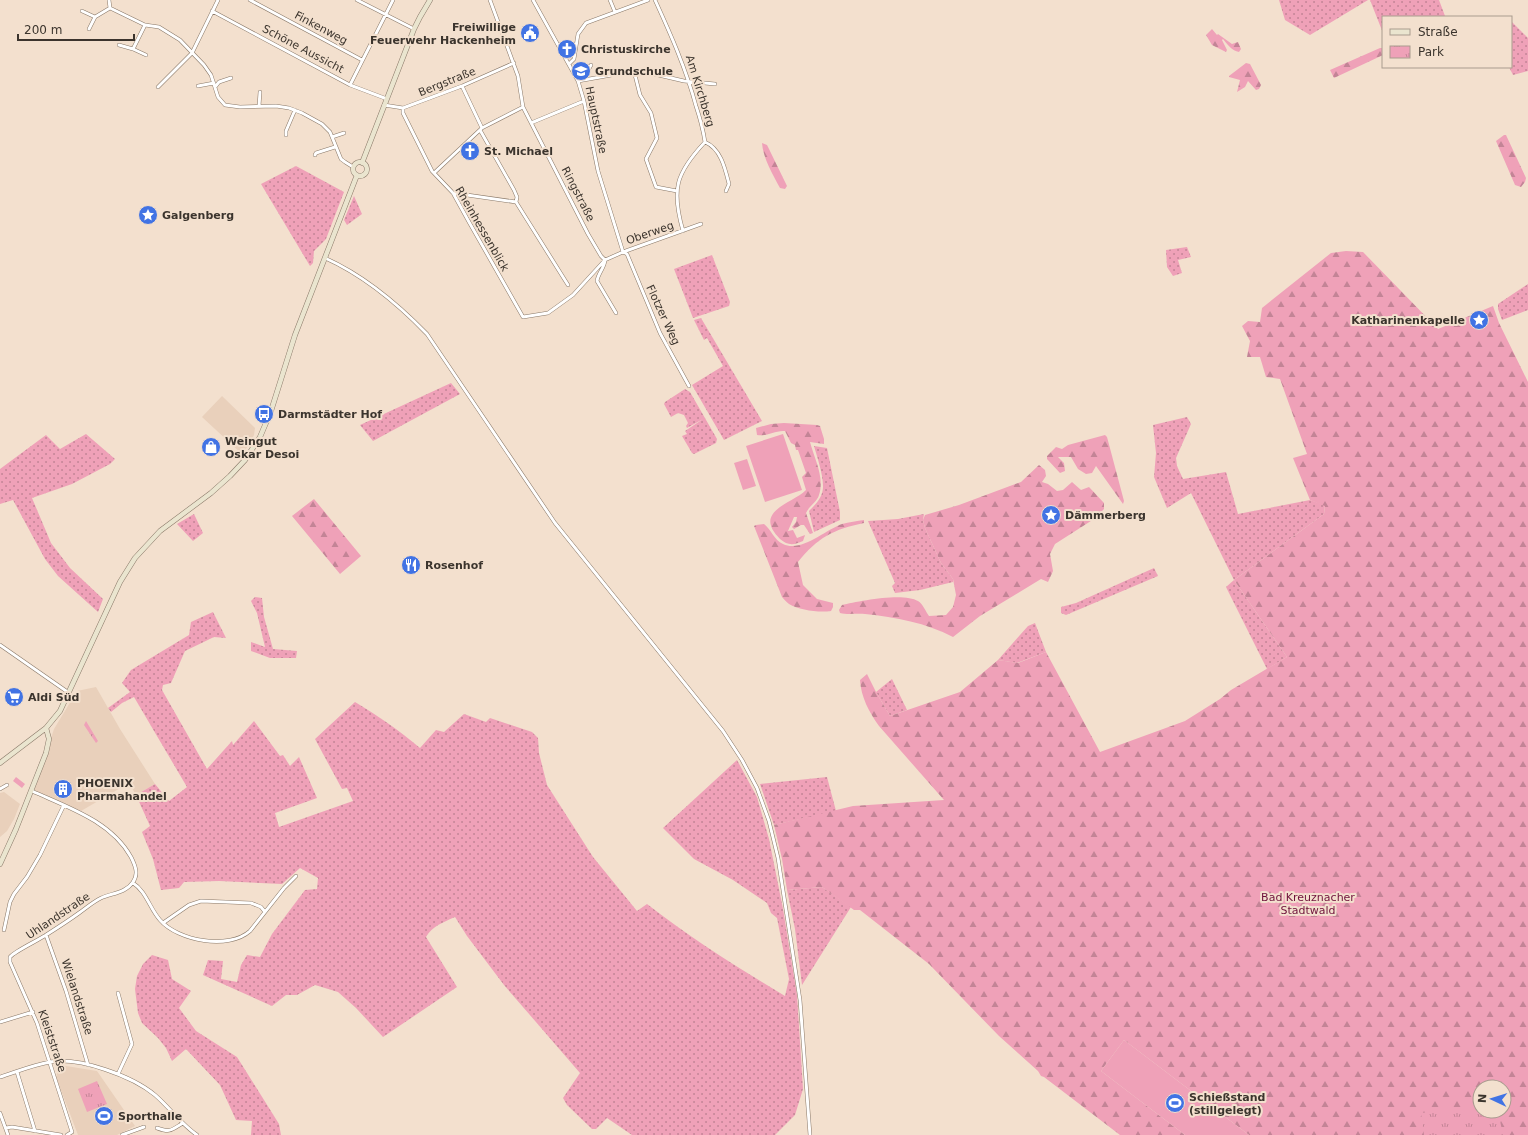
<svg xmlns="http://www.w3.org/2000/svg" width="1528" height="1135" font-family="'DejaVu Sans',sans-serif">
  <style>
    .built { fill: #e9d0bb }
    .grass { fill: url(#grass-dots) }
    .forest { fill: url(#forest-firs); fill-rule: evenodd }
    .park { fill: url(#park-tufts) }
    .pitch { fill: #efa1b8 }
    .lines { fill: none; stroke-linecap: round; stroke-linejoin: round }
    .street-casing { stroke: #897868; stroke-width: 4 }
    .secondary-casing { stroke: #897868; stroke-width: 5.5 }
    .street { stroke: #fff; stroke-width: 3 }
    .secondary { stroke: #eae5cf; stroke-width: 4.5 }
    .labels { text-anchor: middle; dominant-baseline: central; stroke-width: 4; stroke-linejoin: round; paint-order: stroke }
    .poi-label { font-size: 11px; font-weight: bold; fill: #3b342d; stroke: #f3e0ce; text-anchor: start }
    .street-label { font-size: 11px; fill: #3b342d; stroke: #f3e0ce }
    .park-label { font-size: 11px; fill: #6f123b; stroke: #f3e0ce }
  </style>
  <defs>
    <pattern id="grass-dots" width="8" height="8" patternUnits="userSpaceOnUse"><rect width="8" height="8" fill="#efa1b8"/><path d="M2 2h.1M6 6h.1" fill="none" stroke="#c38496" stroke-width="1.8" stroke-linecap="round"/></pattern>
    <pattern id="forest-firs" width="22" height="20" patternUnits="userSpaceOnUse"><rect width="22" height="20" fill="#efa1b8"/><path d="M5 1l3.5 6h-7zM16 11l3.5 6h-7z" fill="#c38496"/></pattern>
    <pattern id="park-tufts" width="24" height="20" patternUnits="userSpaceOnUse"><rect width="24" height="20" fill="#efa1b8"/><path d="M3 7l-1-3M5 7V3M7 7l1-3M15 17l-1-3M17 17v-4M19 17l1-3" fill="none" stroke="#c38496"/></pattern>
  </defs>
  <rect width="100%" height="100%" fill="#f3e0ce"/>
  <path class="built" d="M222 396 255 428 254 435 248 446 242 454 202 417Z
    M96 687 120 729 155 784 136 795 129 783 81 811 34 790 54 729 77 691Z
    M4 792 20 804 14 819 7 831 0 837V793Z
    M60 1065 97 1071 135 1126 117 1135H78L56 1077Z"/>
  <path class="grass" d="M1279 0H1368L1310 35 1285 20Z
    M1370 0H1439L1445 16 1383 17V33Z
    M1511 21 1528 38V71L1513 75 1509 67H1511Z
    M296 166 344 192 326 239 314 251 313 263 310 266 261 184Z
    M354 196 362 214 347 225 344 220Z
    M1187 247 1191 257 1178 260 1182 273 1173 276 1167 267 1166 250Z
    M712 255 730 302 729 306 693 318 674 269Z
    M1528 284V310L1502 320 1498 309V304Z
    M701 318 762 421 724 440 692 385 723 366 707 338 704 340 694 320Z
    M451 383 460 394 373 441 360 425Z
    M685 389 690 392 717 439 716 443 694 454 692 453 682 436 687 434 685 431 703 419 687 428 686 426 688 423 684 415 678 413 671 417 664 404 665 402Z
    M1187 417 1191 424 1176 458 1177 466 1183 479 1226 472 1238 514 1310 500 1325 505 1324 514 1234 580 1287 657 1267 669 1226 587 1234 580 1191 493 1167 508 1154 477 1156 453 1153 425Z
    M86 434 115 459 110 464 72 484 32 498 51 543 70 568 103 599 98 612 58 576 45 559 13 500 0 504V469L46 435 60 449Z
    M814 446 827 448 840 512V520L814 532 809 511C814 506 820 500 822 493 826 482 817 457 814 446Z
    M194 514 203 533 193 541 177 524Z
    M924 514 923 520 925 528 941 563 953 579V582L920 590 895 593 892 586 895 583 868 521 898 519Z
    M1154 568 1158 576 1066 615 1061 613V607L1076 603Z
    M255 597 262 598 264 617 273 649 297 651 296 658H270L251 651V642L265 647 257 613 251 601Z
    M213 612 226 638 214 637 185 651 171 683 163 685 162 690 207 769 232 741 233 745 254 721 280 756 283 755 290 766 299 757 317 798 275 813 279 827 353 801 347 788 342 789 315 739 355 702C378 716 399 730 420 748L436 730 444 732 464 714 486 722 490 718 532 732 538 738 539 753 547 785 593 857 637 911 647 904C691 938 738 968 785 996L789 979 777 918 771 913 767 903 733 880 694 859 663 828 737 760 757 797 769 839 783 909 797 995 803 1089 795 1115 775 1135H632L607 1118 596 1129H592L567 1105 563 1098 580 1073 504 985 467 936 455 917C444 922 432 926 426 937L457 987 383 1037 356 1008 338 992 315 985 297 995H286L272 1006 203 975 208 960 223 961 221 979 237 982 241 965 247 955 260 957 272 934 305 890 317 889 318 878 300 868 282 884 219 881 184 882 179 888 161 890 153 859 142 832 150 826 136 795 155 784 169 801 187 787 134 697 122 703 111 712 108 708 130 692 122 683 131 670 189 635 191 622Z
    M1035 623 1046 652 1017 663 998 660 1028 626Z
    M892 679 907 710 890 716 876 692Z
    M827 777 836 811 774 825 760 784Z
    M822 887 851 907 802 985 795 929 787 890Z
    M152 955 168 960 172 979 191 991 179 1008 196 1031 237 1057 279 1124 281 1135H251L252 1121 236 1120 220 1085 186 1049 172 1061 166 1048 158 1038 142 1023 138 1013 135 989 137 976 143 964Z"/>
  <path class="forest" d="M1212 29 1217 35 1218 34 1232 44 1238 42 1241 49 1239 52C1232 51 1227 44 1223 39L1222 40 1227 50 1226 52 1212 45 1206 35Z
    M1380 48H1383V55L1334 78 1330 70Z
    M1246 63 1250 64 1261 85 1259 89 1256 90 1248 81 1245 87 1237 92 1240 80 1229 77V76Z
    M1504 135H1506L1526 178 1525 182 1521 187 1515 185 1496 141Z
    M762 143 767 145 769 149 787 186 785 189 780 188C773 175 763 158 762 143Z
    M1346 251 1363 252 1438 329 1493 306 1499 323 1528 382V1135H1249L1124 1040 1101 1071 1185 1135H1120L1044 1077 1041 1076 1038 1071 999 1036 929 964 860 910H854L822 887 787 890 782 859 774 825 853 806 944 800 879 726C869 712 861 697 860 680L867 674 876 692 890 716 960 692 998 660 1018 663 1046 652 1100 752 1185 721 1220 699 1231 690 1287 657 1234 580 1324 514 1325 506 1310 500 1293 458 1307 454 1280 379 1266 377 1260 357H1247L1250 341 1242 326 1248 321 1260 322 1262 308 1331 253ZM1480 1087H1504V1111H1480Z
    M784 423 817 425 820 426 824 439V444L810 442C814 458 825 477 819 495 817 502 809 506 806 513L813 533 810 534 804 525H801L794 529 792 527 796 522 797 517H794L788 531 793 530 797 538 805 535 803 541C794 545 788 546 780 539 752 511 792 504 806 490L802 477 806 473 798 450H796L795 445 791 443 785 431C775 430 767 437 757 435L756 428 771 424Z
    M1105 435 1107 437 1124 501 1123 504 1096 466 1092 473 1086 474 1078 469 1071 457H1058L1064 463 1065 471 1060 473 1047 459V456L1056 447 1062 449 1068 445Z
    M1039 465 1045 470 1046 476 1042 482 1048 484 1057 491 1063 490 1072 482 1081 490 1089 487 1104 503V509L1094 519 1055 544 1050 554 1053 571 1048 582 1041 579 980 616 953 637C926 623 896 617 865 614 857 613 848 615 840 613L839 610 842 605C858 601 904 592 918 601 923 604 926 612 929 616L946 615 953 607 956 595 953 579 941 563 925 528 923 520 925 515 959 505 1021 482Z
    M314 499 361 556 340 574 292 516Z
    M864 520V523C834 529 817 538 798 562L803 585 817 599 833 603V607L831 611C819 613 799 610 789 604 786 602 784 599 782 597L754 526 756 525 764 524C771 529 774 540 783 544 801 553 825 530 842 524 849 522 857 521 864 520Z"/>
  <path class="park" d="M86 721 98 741 96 743 84 725Z
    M97 1081 107 1104 87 1112 78 1089Z
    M1480 1106V1111H1498L1503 1135H1424L1421 1113Z"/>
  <path class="pitch" d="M783 434 802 490 765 502 746 446Z
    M747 459 756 486 743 490 734 463Z
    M16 777 25 784 22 788 13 781Z
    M1124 1040 1249 1135H1185L1101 1071Z"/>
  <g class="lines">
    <defs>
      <path id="street" d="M109 0 110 8 145 25 159 27 180 40 204 65 211 75 218 97 225 105 240 107 276 106 289 108 302 113 322 124 330 132 341 159 345 162 353 167
        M250 0 362 60
        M357 0 414 29
        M490 0 518 76 523 107 588 234 601 256 605 260C605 267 598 273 597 281L616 313
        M533 0 578 81 584 101 598 171 623 252 627 254 660 333 689 386
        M610 0 615 12
        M655 0C671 35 686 69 696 106 700 118 703 129 705 142 676 173 671 189 683 231
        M82 11 95 17 110 8
        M212 11 350 85 387 99
        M89 29 95 17
        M119 45 133 49 145 25
        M133 49 146 55
        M569 64 574 59 578 34 586 23 648 0
        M634 71 640 95 651 113 657 138 646 159 656 187 677 191
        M583 80 591 65
        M578 81 634 71H641L684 81 715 84
        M350 85 393 0
        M198 86 214 83
        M462 86 482 128
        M158 87 192 53 218 0
        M215 87 219 82 231 78
        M384 105 403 108 462 86 514 63
        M259 106 260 92
        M403 108V113L432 171 453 193 469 222 523 317 548 313 573 295 605 260 623 252 701 224
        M531 123 584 101
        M480 130 514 190 517 197 516 202
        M286 135V131L295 110
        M332 137 344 133
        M705 142C721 149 725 168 729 184L726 191
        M315 155 316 153 335 147
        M434 173 482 128 523 107
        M453 193 516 202 568 285
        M325 258C363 275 398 304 427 334L555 523 723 731 742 760 757 788 769 821 778 858 800 1000 810 1135
        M0 645 69 693
        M0 789 7 785
        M32 791C67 807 111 821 131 857 135 865 139 874 133 882 126 893 112 893 101 898 93 902 86 908 79 913 68 921 57 928 46 935 37 941 15 951 10 957V962L37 1023 72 1132 67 1135
        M133 883C146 891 150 909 160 920 178 941 229 950 250 931L284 888 296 876
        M163 923 189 905 201 901 251 903 261 907 265 912
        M4 930 10 902 14 894 27 877 40 855 64 805
        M46 935 66 991 88 1065
        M118 993 132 1044 118 1074
        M0 1022 33 1012
        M17 1072 35 1131
        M0 1077C16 1072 33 1065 50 1062 80 1057 132 1076 155 1095 170 1108 181 1124 197 1135
        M0 1113 8 1135
        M6 1128 12 1127 61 1135
        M157 1128C171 1133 171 1130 183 1123
        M122 1135 144 1127"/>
      <path id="secondary" d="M353 169a7 7 0 1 1 14 0a7 7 0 1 1-14 0Z
        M362 163 414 29 420 17 430 0
        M0 763 46 728 60 711 120 582 135 558 160 531 211 493 230 476 245 460 260 437 271 411 295 335 357 175
        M0 864 16 829 46 753 49 739 46 728"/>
    </defs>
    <use href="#street" class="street-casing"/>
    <use href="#secondary" class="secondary-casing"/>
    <use href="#street" class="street"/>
    <use href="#secondary" class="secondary"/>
  </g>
  <defs>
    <symbol id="civic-disc" viewBox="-11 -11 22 22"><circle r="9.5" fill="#4173e4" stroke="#f3e0ce"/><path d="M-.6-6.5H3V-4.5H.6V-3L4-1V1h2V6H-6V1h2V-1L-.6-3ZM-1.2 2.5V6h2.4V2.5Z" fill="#fff"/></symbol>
    <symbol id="church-disc" viewBox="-11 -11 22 22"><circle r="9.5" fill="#4173e4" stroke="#f3e0ce"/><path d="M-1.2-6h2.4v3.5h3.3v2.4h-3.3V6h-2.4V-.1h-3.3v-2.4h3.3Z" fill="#fff"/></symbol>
    <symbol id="school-disc" viewBox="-11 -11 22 22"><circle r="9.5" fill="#4173e4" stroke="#f3e0ce"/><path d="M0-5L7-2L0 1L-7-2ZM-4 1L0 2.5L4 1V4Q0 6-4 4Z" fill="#fff"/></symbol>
    <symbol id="sight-disc" viewBox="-11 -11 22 22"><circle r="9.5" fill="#4173e4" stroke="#f3e0ce"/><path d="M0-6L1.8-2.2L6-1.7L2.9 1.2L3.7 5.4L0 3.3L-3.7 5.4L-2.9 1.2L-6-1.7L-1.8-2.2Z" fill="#fff"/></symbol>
    <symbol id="bus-disc" viewBox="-11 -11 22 22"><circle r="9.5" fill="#4173e4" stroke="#f3e0ce"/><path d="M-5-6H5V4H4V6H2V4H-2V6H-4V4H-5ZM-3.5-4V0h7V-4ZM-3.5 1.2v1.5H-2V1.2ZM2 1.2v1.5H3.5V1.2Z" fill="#fff"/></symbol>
    <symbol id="shop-disc" viewBox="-11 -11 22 22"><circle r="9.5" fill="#4173e4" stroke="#f3e0ce"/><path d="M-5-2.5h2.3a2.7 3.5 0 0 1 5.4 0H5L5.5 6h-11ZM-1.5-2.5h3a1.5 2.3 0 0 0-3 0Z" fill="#fff"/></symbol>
    <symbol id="restaurant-disc" viewBox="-11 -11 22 22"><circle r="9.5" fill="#4173e4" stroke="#f3e0ce"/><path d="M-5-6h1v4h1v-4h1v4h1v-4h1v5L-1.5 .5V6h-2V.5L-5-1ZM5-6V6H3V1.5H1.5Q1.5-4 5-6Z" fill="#fff"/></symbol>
    <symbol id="supermarket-disc" viewBox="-11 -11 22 22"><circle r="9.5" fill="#4173e4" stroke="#f3e0ce"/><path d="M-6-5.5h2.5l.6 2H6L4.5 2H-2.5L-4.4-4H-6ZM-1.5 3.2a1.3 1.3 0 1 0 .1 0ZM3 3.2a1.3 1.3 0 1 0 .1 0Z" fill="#fff"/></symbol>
    <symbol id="building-disc" viewBox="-11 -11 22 22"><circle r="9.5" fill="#4173e4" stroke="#f3e0ce"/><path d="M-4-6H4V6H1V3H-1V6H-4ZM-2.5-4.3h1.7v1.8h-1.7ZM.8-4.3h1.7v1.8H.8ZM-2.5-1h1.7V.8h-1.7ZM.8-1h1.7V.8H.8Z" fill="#fff"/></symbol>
    <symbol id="stadium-disc" viewBox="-11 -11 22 22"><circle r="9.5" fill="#4173e4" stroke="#f3e0ce"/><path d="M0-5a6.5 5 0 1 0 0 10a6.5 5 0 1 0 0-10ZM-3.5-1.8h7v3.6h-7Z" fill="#fff"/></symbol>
  </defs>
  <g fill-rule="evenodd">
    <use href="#civic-disc" x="519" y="22" width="22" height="22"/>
    <use href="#church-disc" x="556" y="38" width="22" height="22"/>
    <use href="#school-disc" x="570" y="60" width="22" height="22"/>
    <use href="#church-disc" x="459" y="140" width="22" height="22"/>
    <use href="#sight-disc" x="137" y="204" width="22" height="22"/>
    <use href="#sight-disc" x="1468" y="309" width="22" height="22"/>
    <use href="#bus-disc" x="253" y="403" width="22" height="22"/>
    <use href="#shop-disc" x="200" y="436" width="22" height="22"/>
    <use href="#sight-disc" x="1040" y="504" width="22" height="22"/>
    <use href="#restaurant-disc" x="400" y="554" width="22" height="22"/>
    <use href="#supermarket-disc" x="3" y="686" width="22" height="22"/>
    <use href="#building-disc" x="52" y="778" width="22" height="22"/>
    <use href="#stadium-disc" x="1164" y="1092" width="22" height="22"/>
    <use href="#stadium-disc" x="93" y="1105" width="22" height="22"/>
  </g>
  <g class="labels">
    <g class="poi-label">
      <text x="516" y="27" text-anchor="end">Freiwillige<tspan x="516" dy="13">Feuerwehr Hackenheim</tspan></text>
      <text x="581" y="49">Christuskirche</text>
      <text x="595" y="71">Grundschule</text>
      <text x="484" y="151">St. Michael</text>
      <text x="162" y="215">Galgenberg</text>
      <text x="1465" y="320" text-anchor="end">Katharinenkapelle</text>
      <text x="278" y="414">Darmstädter Hof</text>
      <text x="225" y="441">Weingut<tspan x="225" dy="13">Oskar Desoi</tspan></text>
      <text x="1065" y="515">Dämmerberg</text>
      <text x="425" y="565">Rosenhof</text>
      <text x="28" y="697">Aldi Süd</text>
      <text x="77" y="783">PHOENIX<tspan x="77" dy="13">Pharmahandel</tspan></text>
      <text x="1189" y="1097">Schießstand<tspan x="1189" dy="13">(stillgelegt)</tspan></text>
      <text x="118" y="1116">Sporthalle</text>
    </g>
    <g class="street-label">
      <text transform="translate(321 28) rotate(28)">Finkenweg</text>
      <text transform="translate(303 49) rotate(28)">Schöne Aussicht</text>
      <text transform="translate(447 82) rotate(-22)">Bergstraße</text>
      <text transform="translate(700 91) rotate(73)">Am Kirchberg</text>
      <text transform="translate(596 120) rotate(78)">Hauptstraße</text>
      <text transform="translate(578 194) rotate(63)">Ringstraße</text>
      <text transform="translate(482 229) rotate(60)">Rheinhessenblick</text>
      <text transform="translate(650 233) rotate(-19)">Oberweg</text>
      <text transform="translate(663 315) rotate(65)">Flotzer Weg</text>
      <text transform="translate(58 916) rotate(-34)">Uhlandstraße</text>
      <text transform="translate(77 997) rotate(72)">Wielandstraße</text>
      <text transform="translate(52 1041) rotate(71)">Kleiststraße</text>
    </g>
    <g class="park-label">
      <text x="1308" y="897">Bad Kreuznacher<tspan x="1308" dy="13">Stadtwald</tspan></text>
    </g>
  </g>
  <rect x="1382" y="16" width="130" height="52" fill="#f3e0ce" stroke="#a99b8e"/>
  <rect x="1390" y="29" width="20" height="6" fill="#eae5cf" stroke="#a99b8e"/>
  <text x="1418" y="36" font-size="12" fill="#3b342d">Straße</text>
  <rect x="1390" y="46" width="20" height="12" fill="url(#park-tufts)" stroke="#a99b8e"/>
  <text x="1418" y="56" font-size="12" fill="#3b342d">Park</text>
  <g transform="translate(1492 1099) rotate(274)"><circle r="19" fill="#f3e0ce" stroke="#a99b8e"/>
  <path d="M0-3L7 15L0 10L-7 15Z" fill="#4173e4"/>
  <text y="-6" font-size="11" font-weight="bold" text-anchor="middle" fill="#3b342d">N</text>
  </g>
  <path d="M18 34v6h116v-6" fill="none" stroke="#3b342d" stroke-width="2"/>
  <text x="24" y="34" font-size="12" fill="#3b342d" stroke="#f3e0ce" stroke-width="3" paint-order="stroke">200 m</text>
</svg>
